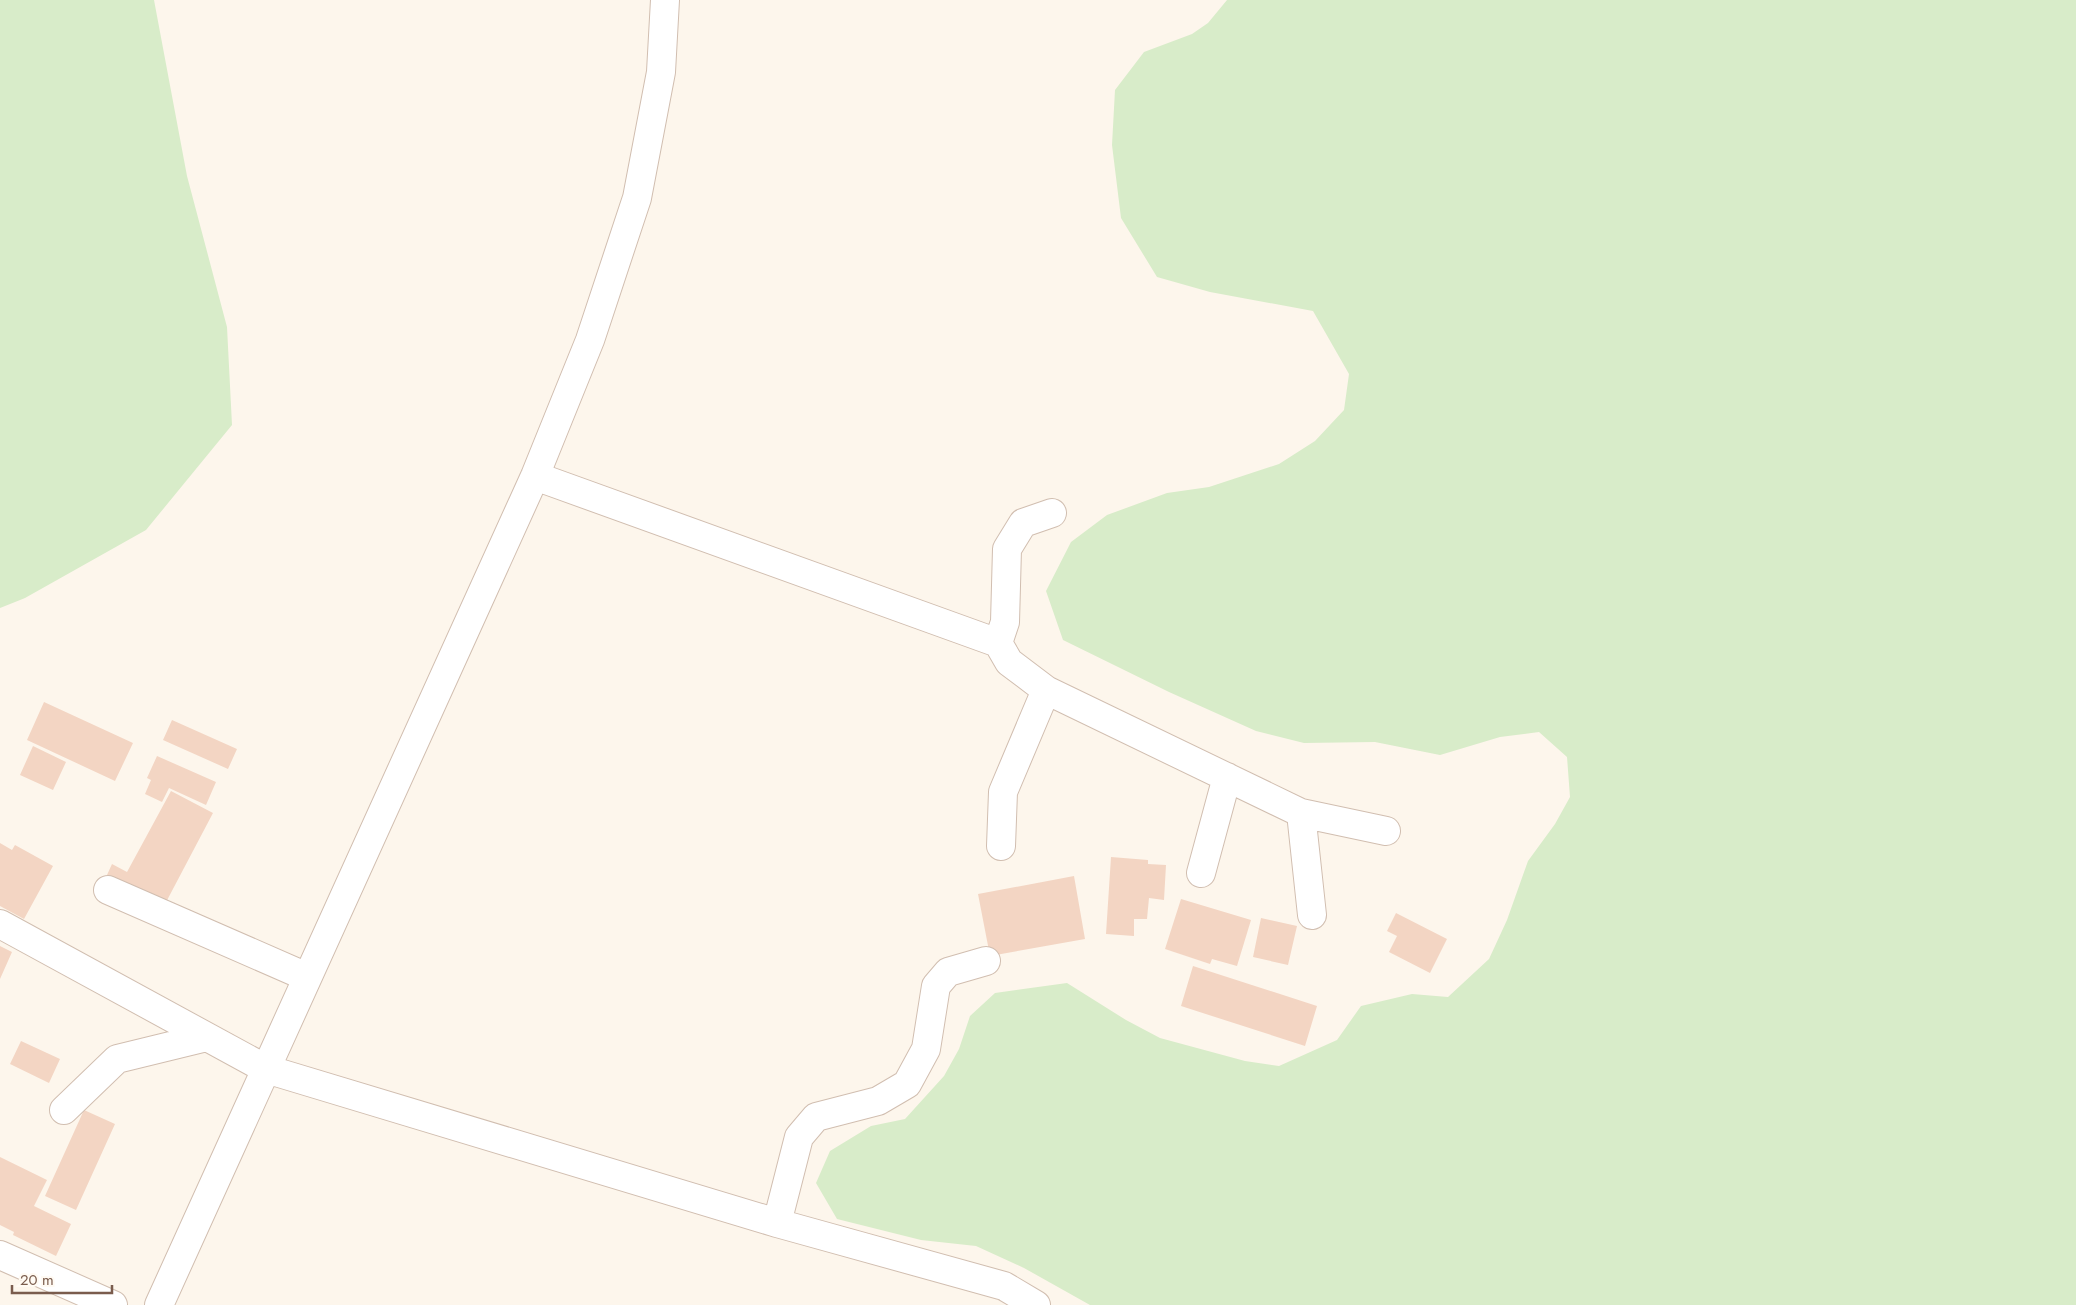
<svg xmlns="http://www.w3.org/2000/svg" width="2076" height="1305" font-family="Jost,sans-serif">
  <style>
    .green { fill: #d8ecc9 }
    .building { fill: #f3d5c3 }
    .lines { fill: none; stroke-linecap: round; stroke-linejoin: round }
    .street-casing { stroke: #d1beb0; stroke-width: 30 }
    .street { stroke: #fff; stroke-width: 28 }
  </style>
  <rect width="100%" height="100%" fill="#fdf6ec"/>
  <path class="green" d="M0 0H154L187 176 227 327 232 425 146 530 25 598 0 608Z
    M1227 0H2076V1305H1090L1024 1268 976 1246 921 1240 837 1219 816 1183 830 1151 871 1126 905 1119 944 1076 959 1049 970 1016 995 993 1067 983 1126 1020 1160 1038 1245 1061 1279 1066 1337 1040 1361 1006 1412 994 1448 997 1489 959 1507 920 1528 861 1555 824 1570 797 1567 757 1539 732 1500 737 1440 755 1375 742 1304 743 1256 731 1169 692 1063 640 1046 591 1071 542 1107 515 1167 493 1209 487 1279 464 1315 441 1344 410 1349 374 1313 311 1210 292 1157 277 1121 218 1112 145 1115 90 1144 52 1192 34 1208 23Z"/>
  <path class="building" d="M44 702 133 743 115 781 27 740Z
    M172 720 237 749 228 769 163 740Z
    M33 746 66 762 53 790 20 775Z
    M157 756 216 782 206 805 169 788 162 802 145 794 151 780 147 778Z
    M171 791 213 813 164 906 107 875 112 864 127 872Z
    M0 843 12 850 15 845 53 866 24 919 0 906Z
    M1111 857 1148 860V864L1166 865 1164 900 1149 898 1147 919H1134V936L1106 934Z
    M1074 876 1085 939 990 956 978 894Z
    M1181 899 1251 920 1237 966 1212 959 1210 964 1165 949Z
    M1396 913 1447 939 1430 973 1389 952 1397 936 1387 931Z
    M1261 918 1297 926 1288 965 1253 957Z
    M0 946 12 952 0 979Z
    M1193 966 1317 1006 1305 1046 1181 1006Z
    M21 1041 60 1059 49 1083 10 1064Z
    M84 1110 115 1124 76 1210 45 1196Z
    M0 1157 47 1180 34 1206 71 1224 56 1256 13 1235 14 1232 0 1225Z"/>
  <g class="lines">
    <defs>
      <path id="street" d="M535 476 998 643
        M1052 513 1023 523 1007 549 1005 622 998 643 1009 662 1046 690 1301 813 1386 831
        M1301 813 1312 915
        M1001 846 1003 792 1046 690
        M1201 873 1227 777
        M108 890 307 977
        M0 924 266 1069 777 1223 1004 1286 1036 1305
        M64 1110 117 1059 207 1037
        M777 1223 799 1137 816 1117 878 1101 907 1084 926 1049 936 986 948 972 986 961
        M0 1255 113 1305
        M159 1305 535 476 590 340 637 198 661 72 665 0"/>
    </defs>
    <use href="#street" class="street-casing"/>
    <use href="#street" class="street"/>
  </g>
  <path d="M12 1285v8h100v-8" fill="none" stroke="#7a5c4d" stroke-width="2.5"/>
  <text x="20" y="1285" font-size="15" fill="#7a5c4d" stroke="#fffaf3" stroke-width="4" paint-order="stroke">20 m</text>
</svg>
